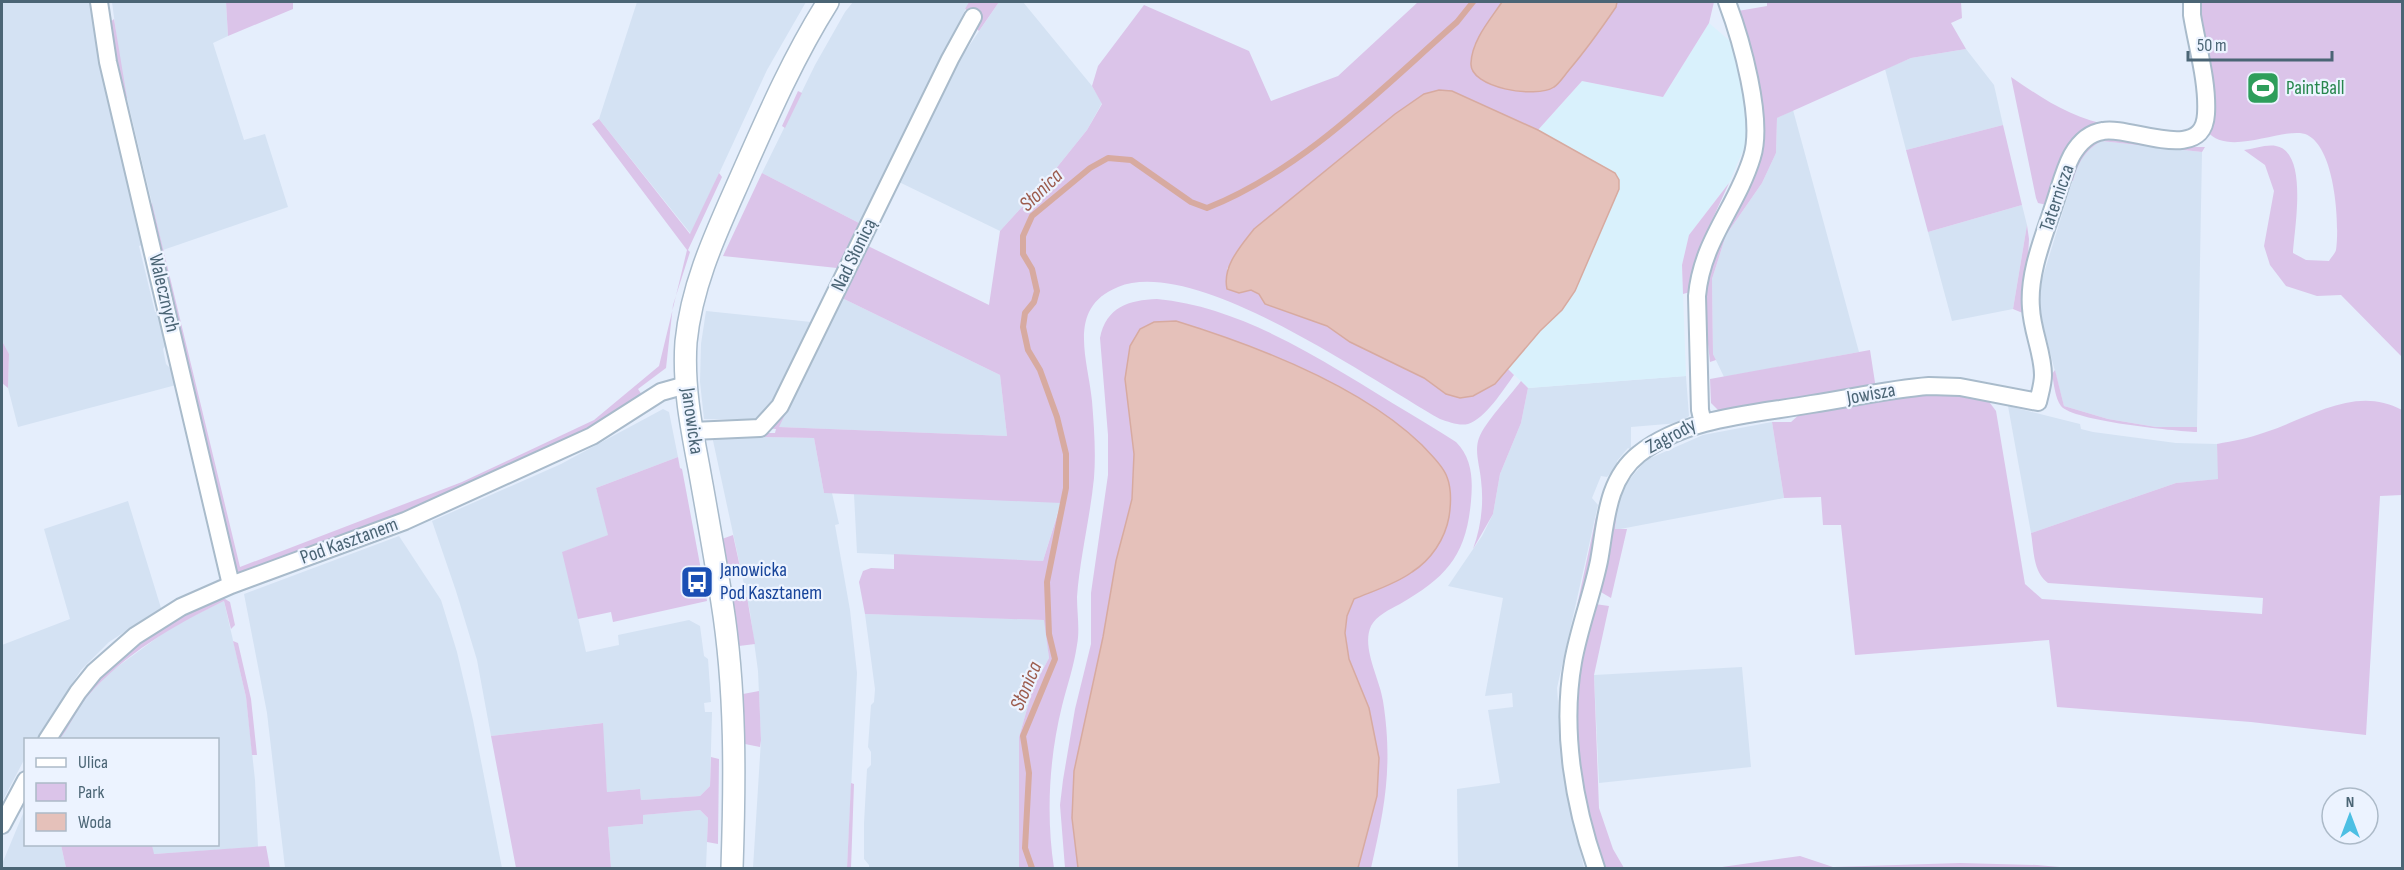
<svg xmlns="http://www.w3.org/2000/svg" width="2404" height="870" font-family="'Sofia Sans Condensed',sans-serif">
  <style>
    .residential { fill: #d4e2f3 }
    .commercial { fill: #d9f1fc }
    .green { fill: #dbc4e9 }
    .water { fill: #e5c1ba; stroke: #d7aaa0; stroke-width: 1.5 }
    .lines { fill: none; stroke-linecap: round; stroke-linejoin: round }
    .stream { stroke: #d7aaa0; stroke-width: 6 }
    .minor-casing { stroke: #a9bbcb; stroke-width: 20 }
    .tertiary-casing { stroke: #a9bbcb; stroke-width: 24 }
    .minor { stroke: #fff; stroke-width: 16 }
    .tertiary { stroke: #fff; stroke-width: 21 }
    .labels { text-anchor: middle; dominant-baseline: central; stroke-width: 4.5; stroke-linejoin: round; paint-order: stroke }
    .leisure-label { font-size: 20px; fill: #27864d; stroke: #ecf3ff; text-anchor: start }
    .street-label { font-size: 20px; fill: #4b6575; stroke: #ecf3ff }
    .transit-label { font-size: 20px; fill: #164399; stroke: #ecf3ff; text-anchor: start }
    .water-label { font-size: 21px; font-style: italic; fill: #9c5c4e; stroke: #ecf3ff }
  </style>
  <rect width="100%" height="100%" fill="#e5eefc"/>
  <path class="residential" d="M2 2H90L102 75 144 244 139 246 155 312 159 311 167 343 163 349 166 364 172 370 176 385 18 427 8 388 9 355 2 341Z
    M112 2H226L228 36 213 43 244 140 265 134 288 207 163 250 122 77Z
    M637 2H806L767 70 691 234 599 119Z
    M853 2H969L859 223 762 173 815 65 845 12Z
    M999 2H1023L1092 86 1102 103 1087 130 1050 176 1000 231 899 182 956 65Z
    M1966 49 1994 85 2003 125 1906 150 1885 69 1911 58Z
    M1793 110 1859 352 1724 377 1713 354 1712 279 1726 235 1762 183 1776 153 1777 118Z
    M2101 141 2202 152 2197 427H2156L2108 419 2064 406 2039 310 2040 286 2079 159 2086 151Z
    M2022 205 2027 225 2013 309 1952 321 1928 232Z
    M842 298 1000 375 1007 436 778 427Z
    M706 311 811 322 767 412 755 420 704 419 700 382 701 344Z
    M1686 376 1689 416 1679 423 1631 427V450L1628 448 1617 461 1618 465 1607 477 1601 476 1592 498 1598 505 1557 688 1563 774 1584 868H1458L1457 789 1500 783 1488 710 1513 707 1512 693 1485 696 1503 598 1448 586 1482 536 1493 514 1500 474 1521 423 1528 388Z
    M2008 406 2080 424 2081 429 2093 432 2176 443 2217 444 2219 479 2176 483 2031 533Z
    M663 409 669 412 678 457 596 488 609 535 563 552 586 652 619 645 618 635 689 620 700 626 704 656 708 659 711 702 704 703 705 712H712L710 786 700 796 641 800 640 789 607 792 602 723 491 736 477 660 456 591 432 521 561 464Z
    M1772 422 1784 498 1615 530 1618 503 1624 486 1646 460 1703 435Z
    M712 436 814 438 824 493H832L839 524 835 525 850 610 857 673 847 868H753L761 740 758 671 750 612Z
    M854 494 1061 502 1043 561 857 553Z
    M128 501 161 608 109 642 81 670 36 739 26 740 25 758 2 802V645L70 619 44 529Z
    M399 536 441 600 457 652 473 720 502 868H285L267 713 244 594Z
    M224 601 246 697 255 780 258 847 153 854 152 845 218 844V740H59L85 699 109 673 173 626Z
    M865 614 1045 620 1049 658 1033 688 1019 737V868H869V865L864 859V823L867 769 871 765V752L868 747 871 705 874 702 875 689Z
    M1742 667 1751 767 1599 783 1594 675Z
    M25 809 26 844 61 845 66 868H2V864Z
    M700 810 708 818 706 868H611L608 827 643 824 642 815Z"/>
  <path class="commercial" d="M1709 23 1730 41 1739 68 1751 132 1729 183 1689 235 1682 265 1686 376 1528 388 1507 368 1540 331 1562 310 1615 173 1538 130 1582 81 1663 97Z"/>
  <path class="green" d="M226 2H293V9L228 36Z
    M969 2H999L979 31 976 28 983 17 973 9 969 11 965 9Z
    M1418 2H1502L1474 46 1616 7 1617 2H1714L1709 23 1663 97 1582 81 1538 130 1452 91 1424 94 1395 114 1254 229 1237 251 1227 269 1239 293 1251 290 1259 294 1265 304 1327 326 1350 342 1424 378 1446 394 1494 384 1507 368 1514 375C1504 389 1485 419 1468 424 1459 426 1449 422 1440 419 1372 381 1196 255 1118 287 1066 308 1088 359 1092 401 1094 426 1096 453 1094 478 1090 518 1080 557 1077 597 1077 613 1080 630 1077 645 1074 666 1067 686 1062 706 1049 758 1046 816 1054 868H1019V737L1033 688 1049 658 1044 620 865 614 859 582 863 571 871 568 894 569V554L1043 561 1061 503 824 493 814 438 712 436 753 433H775L776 429 764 428 795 394 779 427 1007 436 1000 375 842 298 944 84 948 82 868 246 989 305 1000 231 1050 176 1087 130 1102 104 1092 86 1098 66 1144 5 1249 51 1271 101 1338 76Z
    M1767 2H1961L1962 18 1951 23 1966 49 1911 58 1777 118 1776 153 1762 183 1726 235 1712 279 1713 354 1716 360 1710 362 1708 344 1702 331 1706 269 1752 173 1738 11 1767 6Z
    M2197 2H2402V357L2341 295 2317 296 2286 286 2270 265 2264 246 2274 191 2265 165 2244 150C2253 149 2267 144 2276 146 2309 152 2294 230 2293 253L2306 260 2329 261C2331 257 2335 254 2336 250 2340 224 2335 136 2300 133 2275 131 2226 156 2207 131Z
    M114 19 127 98 122 99 108 24Z
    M2011 77C2045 100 2072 119 2114 126L2095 127 2047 205 2038 203 2036 198Z
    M798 91 802 93 785 128 782 126Z
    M599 119 690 234 719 173 722 177 688 250 690 252 673 305 666 368 638 389 642 395 605 420 576 436 403 514 241 574 236 572 150 206 152 203 240 567 462 482 594 420 659 366 687 250 592 124Z
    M2003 125 2022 205 1928 232 1906 150Z
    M2107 137 2175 147H2205L2202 152 2101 141C2084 152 2079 161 2073 181L2068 180 2071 170 2089 144Z
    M762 173 859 223 837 268 723 256Z
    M1729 183 1698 251 1690 292 1683 294 1682 265 1689 235Z
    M2027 225 2029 239 2025 314 2013 309Z
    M1157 299C1247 307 1334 368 1409 413 1425 423 1441 432 1456 442 1472 458 1473 479 1471 501 1466 557 1446 577 1400 604 1390 609 1376 616 1371 626 1361 648 1380 679 1383 701 1393 765 1385 807 1371 868H1358L1377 796 1369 708 1349 659 1345 633 1347 616 1354 599 1125 379 1134 454 1132 499 1116 561 1103 637 1074 771 1072 819 1078 868H1065L1060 805 1063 780 1075 709 1091 644V593L1108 475V435L1100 338C1106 307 1129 300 1157 299Z
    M2 341 9 354 8 388 2 383Z
    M1870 350 1876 389 1727 412 1719 411 1711 403 1710 379Z
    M2055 370 2064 406 2108 419 2156 427H2197V432C2174 431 2073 421 2061 406 2055 398 2054 384 2052 374Z
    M1521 381 1528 388 1521 423 1500 474 1493 514 1473 549C1481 527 1484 504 1481 480 1480 467 1474 451 1479 438 1485 422 1510 396 1521 381Z
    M1918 392 1984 395 1996 411 2025 584 2042 599 2262 614 2263 598 2048 583C2033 572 2034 551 2031 533L2176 483 2218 479 2217 444C2233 441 2250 438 2266 432 2311 417 2356 385 2402 410V495L2380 496 2366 735 2251 722 2057 707 2049 640 1855 655 1841 525H1823L1821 497 1784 498 1772 422H1791L1801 413Z
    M678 457 680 468 682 469 702 575 697 577 699 589H705L707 601 613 622 611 612 578 619 562 552 608 535 596 488Z
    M1623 485 1624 486 1618 503 1615 529H1627L1611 598 1599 591 1617 503Z
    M1596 517 1601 522 1583 606H1577Z
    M733 535 740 567 728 570 722 539Z
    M222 597 230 602 235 625 231 629 224 601C173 626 125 653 87 697 76 710 70 727 59 740 89 669 155 629 222 597Z
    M747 597 755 644 739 646 733 599Z
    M1595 604 1609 606 1594 675 1599 808 1613 849 1624 868H1604C1597 845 1588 821 1583 797 1569 725 1577 673 1595 604Z
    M233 641 238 643 251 699 257 755H252L246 697Z
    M759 691 761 740 760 747 745 744 743 694Z
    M603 723 607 792 640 789 641 800 700 796 710 786 711 757 719 759 718 844 707 842 708 818 700 810 643 815V824L608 827 611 868H516L491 736Z
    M851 783 854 784 851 868H847Z
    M61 845H152L154 854 266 846 270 868H66Z
    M1800 856 1833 867 1960 863 2037 865 2071 868H1715Z"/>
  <path class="water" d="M1502 2H1617L1616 7C1601 29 1586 50 1569 70 1564 76 1559 84 1554 87 1536 99 1469 88 1471 63 1472 40 1490 20 1502 2Z
    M1439 90 1452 91 1538 130 1615 173 1619 180V189L1575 291 1562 310 1540 331 1495 384 1473 396 1460 398 1446 394 1424 378 1350 342 1327 326 1265 304 1259 294 1251 290 1239 293 1227 289C1222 266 1241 246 1254 229L1395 114 1424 94Z
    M1176 321C1257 346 1360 385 1422 445 1430 454 1443 465 1447 477 1452 490 1451 504 1449 517 1445 539 1431 560 1412 572 1396 584 1373 591 1354 599L1347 616 1345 633 1349 659 1369 708 1379 758 1377 796 1358 868H1078L1072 818 1074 771 1103 637 1116 561 1132 499 1134 454 1125 379 1130 346 1140 329 1154 322Z"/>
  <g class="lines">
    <path class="stream" d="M1032 868 1025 848 1029 773 1023 736 1055 659 1049 634 1047 582 1066 488V454L1057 417 1040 370 1028 350 1023 327 1025 313 1034 302 1037 291 1032 269 1023 254V236L1032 216 1090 168 1108 158 1131 160 1191 202 1207 208C1303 170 1381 89 1457 22L1473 2"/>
    <defs>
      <path id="minor" d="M99 2 108 62 231 585
        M1703 423 1700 410 1697 296C1702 240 1737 207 1752 157 1764 119 1741 39 1727 2
        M692 431 760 428 780 406 950 59 973 17
        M47 740 78 692 94 672 135 636 181 607 231 585 405 521 592 436 661 392 686 385
        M2 825 26 780
        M1596 868C1574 805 1561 730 1573 662 1579 628 1592 595 1599 561 1606 523 1606 480 1639 454 1686 417 1755 414 1812 404 1851 398 1890 389 1929 386L1960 387 2038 402C2040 393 2043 384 2043 375 2043 353 2032 331 2031 308 2028 273 2044 236 2055 202 2060 187 2064 170 2072 155 2079 143 2089 133 2103 131 2129 125 2203 165 2206 114 2208 82 2197 46 2192 15V2"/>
      <path id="tertiary" d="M732 868C735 779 736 690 722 602 715 557 707 513 699 468 691 426 683 385 686 342 692 281 719 227 743 172 769 113 794 56 828 2"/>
    </defs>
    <use href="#minor" class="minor-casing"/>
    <use href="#tertiary" class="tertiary-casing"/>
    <use href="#minor" class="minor"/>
    <use href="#tertiary" class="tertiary"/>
  </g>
  <defs>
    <symbol id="stadium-square" viewBox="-11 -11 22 22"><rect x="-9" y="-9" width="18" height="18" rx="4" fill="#2e9e5b" stroke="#ecf3ff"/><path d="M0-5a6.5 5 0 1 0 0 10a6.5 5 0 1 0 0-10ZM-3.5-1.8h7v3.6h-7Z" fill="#fff"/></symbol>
    <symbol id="bus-square" viewBox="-11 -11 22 22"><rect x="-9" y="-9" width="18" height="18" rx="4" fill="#1a4fb4" stroke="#ecf3ff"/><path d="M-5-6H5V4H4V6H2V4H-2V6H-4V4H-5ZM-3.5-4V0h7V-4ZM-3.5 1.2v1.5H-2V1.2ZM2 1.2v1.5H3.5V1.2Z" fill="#fff"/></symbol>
  </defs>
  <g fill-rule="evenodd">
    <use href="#stadium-square" x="2244" y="69" width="38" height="38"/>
    <use href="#bus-square" x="678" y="563" width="38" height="38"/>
  </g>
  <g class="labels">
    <g class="leisure-label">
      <text x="2286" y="88">PaintBall</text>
    </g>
    <g class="street-label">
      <text transform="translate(2057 198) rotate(-71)">Taternicza</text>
      <text transform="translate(854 255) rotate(-64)">Nad Słonicą</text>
      <text transform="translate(164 293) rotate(77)">Walecznych</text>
      <text transform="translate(1871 394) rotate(-10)">Jowisza</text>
      <text transform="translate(692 421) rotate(82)">Janowicka</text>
      <text transform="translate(1671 436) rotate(-28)">Zagrody</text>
      <text transform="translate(349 541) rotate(-20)">Pod Kasztanem</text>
    </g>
    <g class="transit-label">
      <text x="720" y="570">Janowicka<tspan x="720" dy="23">Pod Kasztanem</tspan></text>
    </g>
    <g class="water-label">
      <text transform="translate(1041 190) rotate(-44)">Słonica</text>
      <text transform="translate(1026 686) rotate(-67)">Słonica</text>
    </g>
  </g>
  <rect width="2404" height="870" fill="none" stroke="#4b6575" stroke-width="6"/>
  <rect x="24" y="738" width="195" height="108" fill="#ecf3ff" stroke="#acbac8" stroke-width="1.5"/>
  <rect x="36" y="758" width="30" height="9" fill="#ffffff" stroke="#acbac8" stroke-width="1.5"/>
  <text x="78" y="768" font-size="18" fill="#4b6575">Ulica</text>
  <rect x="36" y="783" width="30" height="18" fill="#dbc4e9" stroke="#acbac8" stroke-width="1.5"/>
  <text x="78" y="798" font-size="18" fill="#4b6575">Park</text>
  <rect x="36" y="813" width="30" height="18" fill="#e5c1ba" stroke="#acbac8" stroke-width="1.5"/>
  <text x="78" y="828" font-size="18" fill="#4b6575">Woda</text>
  <g transform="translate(2350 816)"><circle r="28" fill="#ecf3ff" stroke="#acbac8" stroke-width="1.5"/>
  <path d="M0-4.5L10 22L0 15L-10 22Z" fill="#4dbfe3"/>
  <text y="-9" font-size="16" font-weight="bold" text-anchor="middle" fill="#4b6575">N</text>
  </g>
  <path d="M2188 51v9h144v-9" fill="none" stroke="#4b6575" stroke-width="3"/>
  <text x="2197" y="51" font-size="18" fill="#4b6575" stroke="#ecf3ff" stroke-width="4.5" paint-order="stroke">50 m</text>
</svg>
